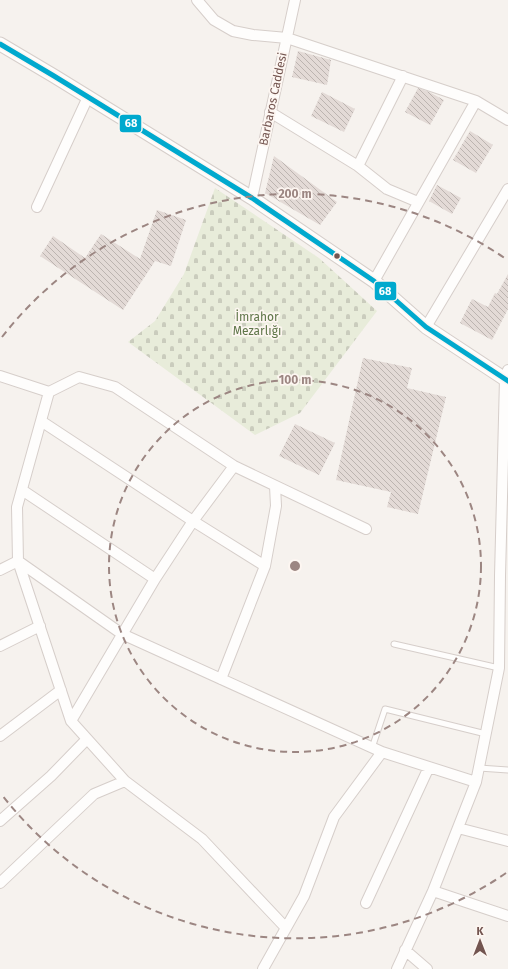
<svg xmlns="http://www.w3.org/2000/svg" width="508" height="969" font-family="'Fira Sans',sans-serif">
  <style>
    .cemetery { fill: url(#cemetery-stones) }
    .building { fill: url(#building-back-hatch) }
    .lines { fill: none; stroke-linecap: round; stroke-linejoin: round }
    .service-casing { stroke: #d6ceca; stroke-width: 7 }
    .minor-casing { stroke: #d6ceca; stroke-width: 12 }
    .tertiary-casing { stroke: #d6ceca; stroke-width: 15 }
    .service { stroke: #fefdfc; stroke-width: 5 }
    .minor { stroke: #fefdfc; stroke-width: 10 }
    .tertiary { stroke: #fefdfc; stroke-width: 13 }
    .bus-1-casing { stroke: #fdf6f1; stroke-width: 8 }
    .bus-1 { stroke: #00a9ce; stroke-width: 5 }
    .ring { fill: none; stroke: #9c8682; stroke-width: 2; stroke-dasharray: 7 5 }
    .bus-dot { fill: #735550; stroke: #fdf6f1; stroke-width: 1.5 }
    .labels { text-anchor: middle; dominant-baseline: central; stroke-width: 3.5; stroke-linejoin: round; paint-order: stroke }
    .street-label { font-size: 12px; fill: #735550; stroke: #fdf6f1 }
    .park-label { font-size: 12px; fill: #60774a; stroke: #fdf6f1 }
    .centre { fill: #9c8682; stroke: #fdf6f1; stroke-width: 2 }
    .ring-label { font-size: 12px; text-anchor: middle; font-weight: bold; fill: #9c8682; stroke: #fdf6f1; stroke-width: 3.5; stroke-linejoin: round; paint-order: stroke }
    .line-badge { stroke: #fdf6f1; stroke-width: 1.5 }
    .badge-label { font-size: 11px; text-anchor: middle; font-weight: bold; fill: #fff }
  </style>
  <defs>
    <pattern id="cemetery-stones" width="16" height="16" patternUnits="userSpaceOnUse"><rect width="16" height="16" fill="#e8ecda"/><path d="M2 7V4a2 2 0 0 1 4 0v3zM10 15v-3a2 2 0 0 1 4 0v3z" fill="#caccbd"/></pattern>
    <pattern id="building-back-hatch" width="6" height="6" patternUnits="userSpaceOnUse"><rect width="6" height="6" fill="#e3dad6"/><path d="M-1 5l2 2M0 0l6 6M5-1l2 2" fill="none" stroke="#bcb4b0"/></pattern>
  </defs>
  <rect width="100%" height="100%" fill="#f6f2ee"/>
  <path class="cemetery" d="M215 188 319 258 377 311 300 413 255 435 128 342 155 321 184 274Z"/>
  <path class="building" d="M298 51 331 60 327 85 292 77Z
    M418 88 429 92 444 100 430 125 405 112Z
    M322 92 355 109 344 132 311 116Z
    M470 131 493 145 476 173 453 160Z
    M274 156 337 202 320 225 265 193Z
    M437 185 461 198 452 214 429 201Z
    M157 210 186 220 171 266 155 261 123 310 40 256 53 236 85 258 101 234 140 259Z
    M508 274V309L492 340 460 323 472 299 488 307 495 293 497 294Z
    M363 358 412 368 407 388 446 397 418 514 387 507 391 492 336 480Z
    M295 424 335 443 319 475 279 456Z"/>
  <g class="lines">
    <defs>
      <path id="service" d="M394 644 499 668
        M372 748 385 709 486 734
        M479 768 508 770"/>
      <path id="minor" d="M197 0 214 20 233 31 253 35 287 38 476 101 508 120
        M270 112 358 166 387 189 418 202
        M358 166 403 76
        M252 198 295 0
        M37 207 88 97
        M374 281 476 101
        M426 327 508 189
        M0 376 49 392
        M41 421 193 521 265 566
        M22 490 155 579
        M0 570 18 561 122 634 382 752 476 782
        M0 646 40 626
        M221 679 265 566 276 506 275 486
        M71 721 155 579 193 521 234 466
        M0 736 61 690
        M0 821 51 776 87 739
        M458 828 508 841
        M0 883 94 794 125 781
        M433 891 508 916
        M366 903 429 767
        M286 928 202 839 125 781 71 721 18 561 17 507 49 392 79 377 115 387 234 466 366 529
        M405 950 427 969
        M263 969 304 896 334 817 382 752
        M397 969 433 891 476 782 499 668 500 576 505 379 508 370"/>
      <path id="tertiary" d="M0 44 54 76 252 198 374 281 426 327 508 381"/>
    </defs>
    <use href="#service" class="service-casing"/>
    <use href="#minor" class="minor-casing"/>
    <use href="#tertiary" class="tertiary-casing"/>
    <use href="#service" class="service"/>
    <use href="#minor" class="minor"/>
    <use href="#tertiary" class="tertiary"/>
    <defs>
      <path id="bus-1" d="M0 44 54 76 252 198 374 281 426 327 508 381"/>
    </defs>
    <use href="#bus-1" class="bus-1-casing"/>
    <use href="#bus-1" class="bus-1"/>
  </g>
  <g class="ring">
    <circle cx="295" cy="566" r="186"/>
    <path d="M506 873A372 372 0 0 1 2 795M2 337A372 372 0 0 1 506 259"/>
  </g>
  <circle class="bus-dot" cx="337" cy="256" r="3.5"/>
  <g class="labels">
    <g class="street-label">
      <text transform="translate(273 99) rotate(-78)">Barbaros Caddesi</text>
    </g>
    <g class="park-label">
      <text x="257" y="317">İmrahor<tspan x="257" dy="14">Mezarlığı</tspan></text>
    </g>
  </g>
  <circle cx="295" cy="566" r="6" class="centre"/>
  <g class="ring-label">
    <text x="295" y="198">200 m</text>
    <text x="295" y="384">100 m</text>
  </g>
  <g class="line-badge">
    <rect x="119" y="114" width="23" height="19" rx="4" fill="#00a9ce"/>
    <rect x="374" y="281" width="23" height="20" rx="4" fill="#00a9ce"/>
  </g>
  <g class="badge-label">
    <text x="131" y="127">68</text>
    <text x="385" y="295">68</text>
  </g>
  <g transform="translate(480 941)" stroke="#fdf6f1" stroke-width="3" paint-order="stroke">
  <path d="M0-3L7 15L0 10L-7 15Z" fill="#735550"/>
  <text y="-6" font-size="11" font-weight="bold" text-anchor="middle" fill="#735550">K</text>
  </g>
</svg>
